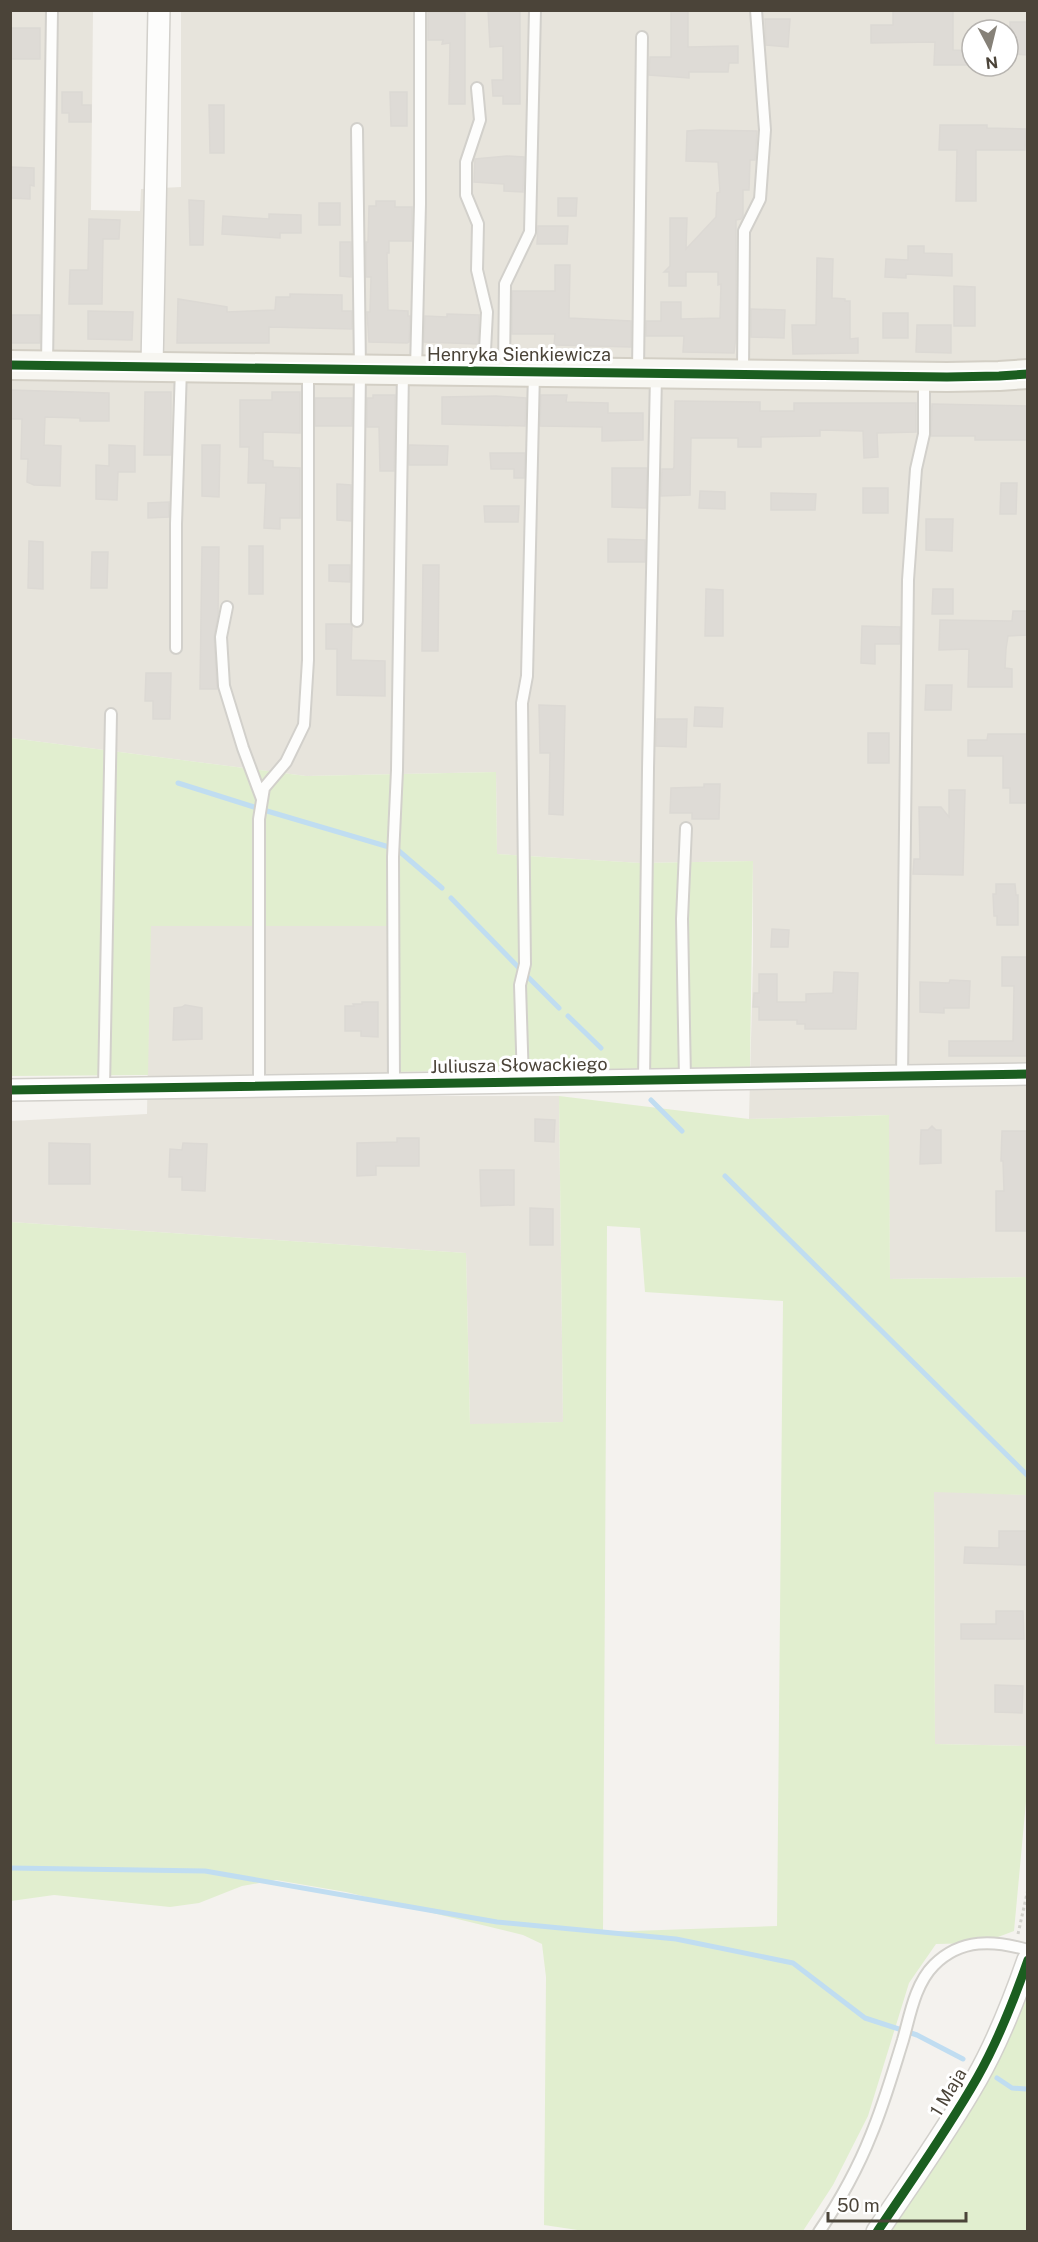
<svg xmlns="http://www.w3.org/2000/svg" width="1038" height="2242" font-family="'Public Sans',sans-serif">
  <style>
    .residential { fill: #e7e4dc; fill-rule: evenodd }
    .green { fill: #e1eecf; fill-rule: evenodd }
    .lines { fill: none; stroke-linecap: round; stroke-linejoin: round }
    .stream { stroke: #c0ddf1; stroke-width: 5 }
    .building { fill: #dedbd6; stroke: #dcd9d4; stroke-width: 1.5 }
    .lane-casing { stroke: #d2d0cb; stroke-width: 14 }
    .street-casing { stroke: #d2d0cb; stroke-width: 24 }
    .secondary-casing { stroke: #d3cfc5; stroke-width: 32 }
    .path { stroke: #d3d2cc; stroke-width: 3; stroke-dasharray: 3 3; stroke-linecap: butt }
    .lane { stroke: #fdfdfc; stroke-width: 10 }
    .street { stroke: #fdfdfc; stroke-width: 21 }
    .secondary { stroke: #f7f6f1; stroke-width: 28 }
    .cycleway-casing { stroke: #fff; stroke-width: 13 }
    .cycleway { stroke: #1b5e20; stroke-width: 9 }
    .labels { text-anchor: middle; dominant-baseline: central; stroke-width: 6; stroke-linejoin: round; paint-order: stroke }
    .street-label { font-size: 18px; fill: #4b4439; stroke: #fff }
  </style>
  <rect width="100%" height="100%" fill="#f4f2ee"/>
  <path class="residential" d="M11 11H93L91 210 140 211 141 189 181 187V11H1027V1280V1277L890 1279 888 1115 749 1119 753 962V861L641 863 497 854 496 772 306 776 11 738ZM972 30H1008V66H972Z
    M150 926H390L393 1096H559L563 1422 470 1425 466 1253 11 1222 10 1121 147 1114Z
    M934 1491 1027 1495V1746L935 1744Z"/>
  <path class="green" d="M11 738 306 776 496 772 497 854 641 863 753 861 750 1067 392 1072 390 926H151L148 1075 11 1076Z
    M559 1096 749 1119 889 1115 890 1279 1027 1277V1495L934 1492 935 1744 1027 1746V1791L1014 1931 982 1943 936 1944 909 1983 868 2116 833 2185 803 2231 591 2232 544 2225 546 1977 542 1944 523 1935 346 1892 276 1880 242 1886 199 1903 170 1907 54 1895 11 1901V1222L466 1253 470 1424 563 1422ZM607 1226 640 1228 645 1292 783 1301 777 1926 603 1932Z
    M1027 1994V2231L887 2232 1001 2052Z"/>
  <g class="lines">
    <path class="stream" d="M178 783 254 807
      M267 811 389 847
      M399 851 442 888
      M451 898 521 970
      M529 978 559 1008
      M568 1016 601 1048
      M651 1100 682 1131
      M725 1176 1028 1476
      M10 1868 205 1871 497 1922 676 1939 793 1963 865 2018 917 2035 963 2059
      M997 2078 1012 2088 1026 2089"/>
  </g>
  <path class="building" d="M488 10H520V104H503V96H493L492 80H503V46L490 47Z
    M671 10H688V47L738 46V63H729L728 72H689V78L649 75 650 57H671Z
    M893 10H953V50L972 51V65H934L935 42 871 43V25H893Z
    M428 12 465 13V104H449L450 43 442 44 443 40H428Z
    M765 19H790L788 47 766 45Z
    M1010 22H1028V55L1010 54Z
    M10 28H40V59H10Z
    M62 92H82V105H91V122H69V113H62Z
    M390 92H407V126H391Z
    M209 105H224V153H210Z
    M940 125H987V128L1026 129 1025 150H976V201H956L957 150H939Z
    M700 130 757 131 755 160H750L749 190H743V216L741 219 736 220V337L734 353 683 352 684 336H646V321H661V302H681V319L720 318 721 284 718 285V272H686V286H669V272H664L670 266V218H687L686 249 716 217 717 193 720 192 718 162 686 161 687 131Z
    M507 156 524 157 523 192 504 191V184L474 182 475 159Z
    M11 167 34 168V186L30 185V199L11 198Z
    M558 198H577L576 216H558Z
    M189 200 204 201 203 245H190Z
    M376 201H395V207H412V241H389V253H387L388 310 408 311V316H410L409 342 407 343 369 342 367 312H370L371 277H366V242H368L369 206H376Z
    M319 203H340V225H319Z
    M269 214 301 215V233H280V238L222 234 223 216 269 219Z
    M89 219 120 220 119 239H103L102 304H69L70 270H88Z
    M538 226H568L567 244H537Z
    M340 242H351V277L340 276Z
    M908 246H924V253L952 254V276L906 274V278L885 277 886 259 908 260Z
    M817 258 833 259 832 298 845 299V301H850V339L858 338V353L793 354 792 325H816Z
    M555 265H570L569 318 631 321V347L554 345 555 334H512V291H555Z
    M954 286 975 287V326H954Z
    M290 294 342 295V311H352V329L269 327V343H177L178 299 227 307V312L275 310 276 297H290Z
    M751 309 785 310 784 338 751 337Z
    M88 311 133 312 132 340 88 339Z
    M883 313H908V338H883Z
    M447 314 479 315 478 344 424 342 425 316 447 317Z
    M10 315H40V343H10Z
    M917 325H951V353L916 352Z
    M10 390 109 393V421H80V418L45 417 44 445 61 446 60 486 34 485 27 482 28 459H21L22 419H10Z
    M145 392H171V455H144Z
    M272 392H300V433L263 432V460L273 461V467L300 468V518H280V529L264 528 266 483H248L249 447H240V400H272Z
    M373 395H395L394 471H380L379 427H367V398H373Z
    M541 395H567L566 402 608 403V413H643V440L602 441V427L540 426Z
    M496 396 526 398 525 426 442 424V397Z
    M315 398H352V426H315Z
    M675 401 760 402V411H794V403H916V432L877 433 878 457 864 458 863 431 820 430V436L761 437V447H738V438H691L690 495 661 496 662 469H673L674 467Z
    M932 404 1028 406V440H975V436H931Z
    M109 445 135 446V472H118L117 500 96 499V465L109 466Z
    M202 445H220L219 497 202 496Z
    M409 445 448 446 447 465H409Z
    M490 453H525L524 478H514V469H491Z
    M612 468H647L646 508 612 507Z
    M1001 483H1017L1016 514H1000Z
    M337 484 351 485V521L337 520Z
    M863 488H888V513H863Z
    M700 491 725 492V509L699 508Z
    M771 493 816 494 815 510H771Z
    M169 502V517L148 518V503Z
    M484 506H519L518 522H485Z
    M926 519H953L952 551 926 550Z
    M608 539 645 540V562H608Z
    M29 541 43 542V589L28 588Z
    M249 546H263V594H249Z
    M202 547H219L218 616 214 637 217 689H200Z
    M92 552H108L107 588H91Z
    M329 565H350V582L329 581Z
    M423 565H439L438 651H422Z
    M706 589 723 590V636H705Z
    M933 589H953V614H932Z
    M1013 611H1028V635L1008 636 1006 649 1005 668 1012 669V687H968L969 649 939 650 940 620 1012 621Z
    M326 624H350L352 627 351 660 385 661V696L337 695V649H326Z
    M862 626 900 627V644H875V664L861 663Z
    M146 673H171L170 719H153V701H145Z
    M926 685H952L951 710H925Z
    M539 705 565 706 563 815 549 814 550 753H540Z
    M695 707 723 708 722 727 694 726Z
    M657 719H687L686 747 656 746Z
    M868 733H889V763H868Z
    M988 734H1028V803H1010V788H1003V756H968V740H987Z
    M704 784H720L719 819H692V813H670L671 788 704 787Z
    M949 790H965L963 875 913 874 914 859H920L919 807H941L949 817Z
    M996 884H1015L1016 895H1018V925H997V916H994L993 894H996Z
    M772 929 789 930 788 947H771Z
    M1002 957H1028V1056H949V1041H1013L1014 986H1002Z
    M834 972 858 973 856 1029H805V1024H797V1020H759V1007H753L754 993H759V974H777V1002H806V994L833 993Z
    M950 980 970 981 969 1008H944V1013L920 1012V982L949 983Z
    M362 1002H378V1037L361 1036V1031H345V1006H354L353 1004H362Z
    M185 1005 202 1008V1039L173 1040 174 1008 182 1007Z
    M535 1119 555 1120 554 1142 535 1141Z
    M932 1126 936 1130H941V1163L920 1164 921 1130H928Z
    M1002 1131H1028V1231H996V1191H1004L1003 1161H1001Z
    M397 1138H419V1166H376V1175L357 1176V1143L397 1142Z
    M49 1143 90 1144V1184H49Z
    M183 1143 207 1144 205 1191 182 1190V1177H169L170 1149 182 1150Z
    M480 1170H514V1205L481 1206Z
    M530 1208 553 1209V1245H530Z
    M999 1531H1027V1565L964 1563 965 1547 999 1548Z
    M996 1611H1023L1024 1639H961V1624H996Z
    M995 1685 1023 1686 1022 1713 995 1712Z"/>
  <g class="lines">
    <defs>
      <path id="lane" d="M477 88 480 120 466 162V195L478 224 477 270 487 312 484 370
        M47 365 52 11
        M416 370 420 204V10
        M504 370 505 284 530 232 535 10
        M638 372 642 37
        M743 374 744 231 760 199 765 130 756 10
        M227 607 221 637 224 686 243 748 262 799
        M357 621 360 370 357 129
        M176 648V524L181 368
        M902 1076 908 580 916 469 924 434V377
        M685 1079 682 919 686 828
        M644 1080 648 769 656 375
        M523 1082 520 985 525 964 522 703 527 676 534 372
        M394 1084 393 857 397 770 403 370
        M259 1086V819L264 788 286 762 304 725 308 660V369
        M104 1088 111 714
        M819 2232C839 2202 858 2168 871 2135 884 2104 893 2072 903 2040 910 2015 915 1984 934 1965 961 1938 994 1940 1028 1950"/>
      <path id="street" d="M152 367 159 10
        M10 1090 1028 1074
        M877 2232C911 2181 947 2131 977 2078 998 2041 1014 2000 1028 1960"/>
      <path id="secondary" d="M10 365 947 377 999 376 1028 374"/>
    </defs>
    <use href="#lane" class="lane-casing"/>
    <use href="#street" class="street-casing"/>
    <use href="#secondary" class="secondary-casing"/>
    <path class="path" d="M1018 1934 1028 1889"/>
    <use href="#lane" class="lane"/>
    <use href="#street" class="street"/>
    <use href="#secondary" class="secondary"/>
    <defs>
      <path id="cycleway" d="M10 365 947 377 999 376 1028 374
        M10 1090 1028 1074
        M877 2232C911 2181 947 2131 977 2078 998 2041 1014 2000 1028 1960"/>
    </defs>
    <use href="#cycleway" class="cycleway-casing"/>
    <use href="#cycleway" class="cycleway"/>
  </g>
  <g class="labels">
    <g class="street-label">
      <text x="519" y="354">Henryka Sienkiewicza</text>
      <text transform="translate(519 1065) rotate(-1)">Juliusza Słowackiego</text>
      <text transform="translate(948 2092) rotate(-59)">1 Maja</text>
    </g>
  </g>
  <rect width="1038" height="2242" fill="none" stroke="#4b4439" stroke-width="24"/>
  <g transform="translate(990 48) rotate(173)"><circle r="28" fill="#ffffff" stroke="#b7b4b0" stroke-width="1.5"/>
  <path d="M0-4.5L10 22L0 15L-10 22Z" fill="#868178"/>
  <text y="-9" font-size="16" font-weight="bold" text-anchor="middle" fill="#4b4439">N</text>
  </g>
  <path d="M828 2212v9h138v-9" fill="none" stroke="#4b4439" stroke-width="3"/>
  <text x="837" y="2212" font-size="18" fill="#4b4439" stroke="#ffffff" stroke-width="4.5" paint-order="stroke">50 m</text>
</svg>
